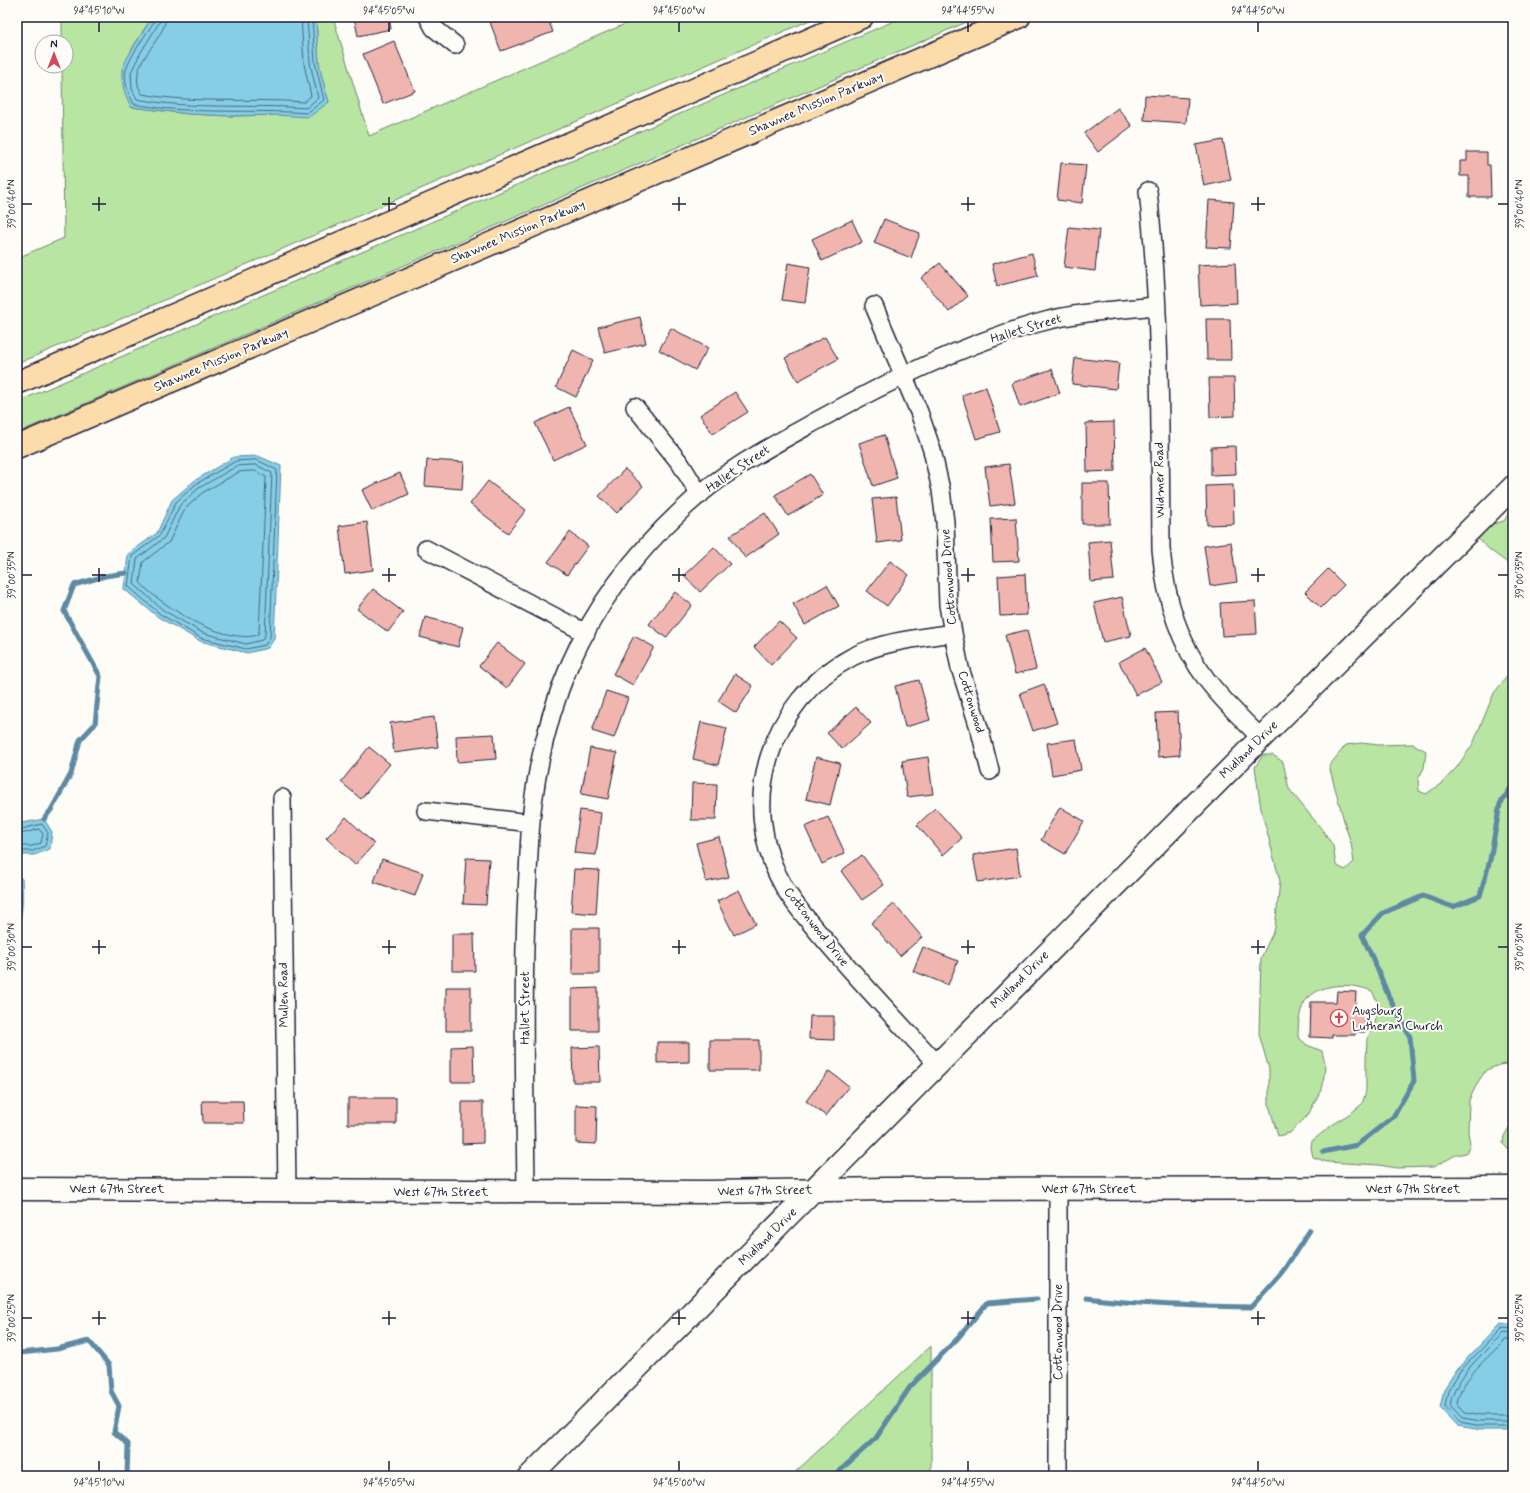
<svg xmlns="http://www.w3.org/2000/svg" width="1530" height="1493" font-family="Mynerve,sans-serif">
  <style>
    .green { fill: #b9e5a3; stroke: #6e846f }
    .water { fill: #85cee6; stroke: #5d89a2 }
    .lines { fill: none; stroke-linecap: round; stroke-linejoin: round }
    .shore { stroke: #4a677f; stroke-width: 1 }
    .stream { stroke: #5d89a2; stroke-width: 5 }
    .building { fill: #f0b5af; stroke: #22223b }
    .street-casing { stroke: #22223b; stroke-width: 20 }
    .secondary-casing { stroke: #22223b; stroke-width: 25 }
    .highway-casing { stroke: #22223b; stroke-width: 25 }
    .street { stroke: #fdfcf7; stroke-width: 17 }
    .secondary { stroke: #fdfcf7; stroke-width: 22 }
    .highway { stroke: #fddcac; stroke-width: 22 }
    .ticks { fill: none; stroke: #22223b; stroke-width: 1.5 }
    .labels { text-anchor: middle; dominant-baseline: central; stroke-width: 4; stroke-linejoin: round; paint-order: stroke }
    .street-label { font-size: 13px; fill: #22223b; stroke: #fdfcf7 }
    .poi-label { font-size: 13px; fill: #22223b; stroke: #fdfcf7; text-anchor: start }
    .neatline { fill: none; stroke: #22223b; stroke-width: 1.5 }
    .ticks-label { font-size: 10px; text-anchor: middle; fill: #22223b }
  </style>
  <rect width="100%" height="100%" fill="#fdfcf7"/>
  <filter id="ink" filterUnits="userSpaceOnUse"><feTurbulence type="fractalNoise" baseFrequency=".025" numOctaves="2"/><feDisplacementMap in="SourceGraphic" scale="8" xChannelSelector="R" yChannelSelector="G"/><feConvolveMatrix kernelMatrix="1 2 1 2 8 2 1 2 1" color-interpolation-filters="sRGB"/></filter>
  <g filter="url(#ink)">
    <path class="green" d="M62 17H152L133 47 122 70 131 107 189 114 231 116 274 115 329 102C325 89 321 76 319 62 317 47 318 32 315 17H333L369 136 641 17H817L17 364V258L64 238 62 66H66V42H62Z
      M903 17H978L17 433V402Z
      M1513 506V567L1490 550 1478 539 1489 525 1504 521Z
      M1513 669V1063L1499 1065 1486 1070 1478 1082 1469 1100 1468 1132 1470 1144 1466 1153 1456 1155 1433 1167 1397 1168 1379 1165 1327 1162 1313 1157 1311 1148 1312 1141 1336 1122 1351 1113 1362 1104 1366 1091V1060L1367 1039 1375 1023 1378 1003 1372 991C1352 983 1324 982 1308 998 1299 1006 1298 1026 1298 1037L1307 1045 1322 1051 1325 1064 1323 1086 1308 1115 1290 1133 1278 1136 1269 1105V1069L1259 1034 1261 958 1275 928 1280 881 1261 809 1255 767 1263 755H1273L1283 762 1289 789 1324 832 1333 846 1336 865 1345 870 1354 862 1351 843 1346 828 1329 766 1346 745 1361 743 1379 745 1413 744 1426 751 1424 768 1418 779 1419 791 1426 794 1442 783 1457 767 1473 744 1494 693Z
      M1513 1121V1154L1503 1144 1504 1136Z
      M931 1346V1476H791Z"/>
    <path class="water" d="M152 17H315C318 32 317 47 319 62 321 76 325 89 329 102L309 117 274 115 231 116 189 114 131 107C126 96 121 85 122 72 123 60 146 29 152 17Z
      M258 456 281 466 274 639 268 648 247 653 200 641 158 617 124 589 128 554 157 533 172 500 194 481 234 457Z
      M44 819 52 832 50 849 34 855H17V827L22 823Z
      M17 875 22 879C23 897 23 915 17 932Z
      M1501 1323 1513 1325V1430H1482L1457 1426 1440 1408 1444 1389 1457 1369Z"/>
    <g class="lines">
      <path class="shore" d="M155 17V20C147 33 130 56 126 70 123 81 129 95 134 104 191 115 250 109 307 113L324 100 315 62 312 17
        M160 17 159 23 141 52 131 72 132 89 137 99C193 110 250 104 306 108L318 98 310 63 307 17
        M166 17C165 42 124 65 142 94 195 104 250 98 304 102L311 96 304 64 301 17
        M257 460 277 470 270 637 265 645 246 649 201 638 160 614 128 586 132 556 160 535 176 502 196 484 236 461Z
        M256 465 272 473 265 635 262 640 246 644 203 633 163 610 134 584 137 559 164 538 180 505 199 488 237 466Z
        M255 471 266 477 259 633C250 642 218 632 206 627 191 622 149 595 140 582L143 562 169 542 185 509 202 493 239 472Z
        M17 830 42 824 48 833 45 846 33 851H17
        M17 835 39 829 43 834 41 843 32 846H17
        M1513 1329 1502 1328 1460 1371 1448 1391 1445 1406 1459 1422 1482 1426H1513
        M1513 1334 1503 1333C1483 1354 1456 1375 1450 1405L1462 1418 1482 1421H1513
        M1513 1340H1505C1488 1358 1462 1377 1457 1403L1465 1412 1483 1415H1513"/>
      <path class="stream" d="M44 819 51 810 71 774 80 740 95 724 100 676 64 611 74 585 105 576 126 573
        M1323 1152 1357 1145 1393 1117 1414 1081 1410 1037 1388 995 1377 968 1362 935 1383 913 1423 896 1453 907 1480 896 1490 860 1500 804 1513 785
        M1086 1298C1141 1305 1195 1306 1251 1307L1283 1271 1310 1230
        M17 1349 20 1353 57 1349 89 1341 109 1365 111 1391 119 1406 114 1432 128 1444 127 1476
        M834 1476 876 1438 910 1387 958 1338 987 1303 1037 1299"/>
    </g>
    <path class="building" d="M354 17H389L391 29 358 36Z
      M488 17H547L553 32 501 51Z
      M394 41 415 91 383 104 363 54Z
      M1145 95 1188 98 1186 123 1144 120Z
      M1118 108 1132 126 1098 152 1084 133Z
      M1223 140 1231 180 1204 186 1196 145Z
      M1467 152H1487V165H1490L1491 197H1469V176H1460V161H1467Z
      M1061 163 1086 165 1082 203 1057 200Z
      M1209 200 1234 202 1231 248 1206 247Z
      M884 219 920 233 911 258 874 243Z
      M852 220 862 242 822 261 812 239Z
      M1069 227 1099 230 1095 271 1064 267Z
      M1032 253 1038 276 997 286 992 264Z
      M788 263 810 267 805 303 782 300Z
      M940 263 968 296 949 312 921 278Z
      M1235 263 1237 303 1200 305 1198 265Z
      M640 317 646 343 605 353 598 327Z
      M1206 319H1230L1231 360H1207Z
      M671 328 708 348 695 370 659 350Z
      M825 337 838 359 798 381 785 358Z
      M573 350 593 360 576 397 556 387Z
      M1075 358 1119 363 1116 389 1072 384Z
      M1052 369 1060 393 1020 407 1012 383Z
      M1209 378H1234L1235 416 1210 417Z
      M986 387 1000 432 976 439 962 395Z
      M735 392 748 412 713 434 700 415Z
      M569 407 587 444 553 460 535 423Z
      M1114 422 1115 471 1087 472 1086 423Z
      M884 435 897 478 873 486 859 443Z
      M1235 446 1236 474 1211 475V447Z
      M427 460 464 462 462 489 425 486Z
      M1009 464 1015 503 990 506 985 467Z
      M625 469 643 486 617 513 599 496Z
      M400 473 409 494 372 511 362 490Z
      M810 474 823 495 788 516 775 495Z
      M488 481 526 510 508 533 470 504Z
      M1082 483H1109L1110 524H1082Z
      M1233 485 1234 524 1207 525 1206 486Z
      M896 497 901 540 877 543 872 499Z
      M765 513 779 534 745 558 730 536Z
      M1016 518 1019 561 993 562 991 519Z
      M367 522 373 570 345 574 339 526Z
      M570 532 588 546 567 575 548 562Z
      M1110 540 1114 580 1091 582 1088 542Z
      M1231 542 1237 582 1210 586 1204 546Z
      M714 547 730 564 700 592 684 575Z
      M890 561 909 575 887 606 867 591Z
      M1328 569 1344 585 1321 608 1305 592Z
      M1025 574 1027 615 1000 616 998 576Z
      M827 585 839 606 805 625 793 604Z
      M373 589 403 612 388 632 357 609Z
      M675 592 692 605 666 638 649 624Z
      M1122 597 1131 636 1103 642 1094 603Z
      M1255 601 1257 634 1222 636 1220 603Z
      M425 617 463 627 458 647 420 637Z
      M779 621 797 638 771 665 754 647Z
      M1027 630 1036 669 1015 674 1005 635Z
      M634 636 654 647 633 685 613 674Z
      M497 643 525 664 507 688 479 666Z
      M1145 648 1162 682 1136 695 1119 662Z
      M735 674 753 686 736 713 718 701Z
      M919 680 930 720 905 727 895 686Z
      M1044 684 1057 723 1033 731 1020 693Z
      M606 691 628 698 614 738 592 731Z
      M856 707 871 723 842 749 827 733Z
      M1178 712 1180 755 1158 757 1156 713Z
      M434 717 438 747 394 753 390 723Z
      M701 722 727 728 718 765 693 759Z
      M494 734 496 759 457 762 456 736Z
      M1076 739 1081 770 1052 775 1047 743Z
      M369 747 390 764 361 799 341 782Z
      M590 748 617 753 608 799 581 794Z
      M816 757 840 763 830 805 806 799Z
      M928 757 933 794 907 797 902 761Z
      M692 783 717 784 716 820H691Z
      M1060 807 1084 821 1065 854 1041 840Z
      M935 808 962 838 943 855 917 825Z
      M580 810 601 813 596 855 574 853Z
      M346 817 374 844 355 865 326 838Z
      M828 817 845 853 822 864 805 827Z
      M719 837 729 877 706 882 696 843Z
      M1016 848 1020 876 978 882 973 855Z
      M862 855 884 885 862 900 841 871Z
      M466 858 489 859 486 905 463 904Z
      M382 859 423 873 415 896 374 882Z
      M574 869 599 870 596 914 571 912Z
      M739 890 756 924 734 935 717 901Z
      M894 904 922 937 900 956 871 923Z
      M572 928H599V974H572Z
      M452 934H474L475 971H452Z
      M923 947 958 961 948 985 913 971Z
      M446 987H471V1031H446Z
      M598 988V1031H572V989Z
      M1337 991 1356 992 1355 1011 1366 1012 1365 1032H1355V1035H1332V1038L1310 1037 1311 1002H1336Z
      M810 1016H834V1040L809 1039Z
      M710 1040H759V1070H710Z
      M657 1042H689V1062L657 1063Z
      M473 1046 474 1082H451V1047Z
      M599 1047 600 1082H573L572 1048Z
      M829 1071 849 1086 826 1116 806 1101Z
      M348 1098H396V1124H348Z
      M202 1101H243L244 1123H203Z
      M462 1102H483V1143L462 1144Z
      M576 1105 597 1106 596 1144 576 1143Z"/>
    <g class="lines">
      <defs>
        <path id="street" d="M428 17 434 28 455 45
          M1148 191C1161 310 1160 430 1161 549 1165 596 1178 642 1207 680 1223 701 1242 719 1261 738
          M874 306 919 412 932 450 941 490 945 522 948 605 953 633 960 668 980 731 990 771
          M635 407 680 463 700 495
          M426 549 586 633
          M282 798 287 1191
          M426 811 531 823
          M937 1064C901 1025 864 986 829 945 813 926 796 908 784 887 736 805 769 701 852 657 883 641 919 638 953 633
          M1058 1189V1476
          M526 1192C525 1092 522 991 527 891 529 862 529 832 533 803 539 756 551 708 570 664 596 605 636 552 684 508 723 471 773 445 820 419 887 382 964 344 1038 323 1076 312 1116 310 1156 306"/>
        <path id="secondary" d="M17 1189 709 1192 886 1189 1513 1188
          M530 1476 1261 738 1513 487"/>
        <path id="highway" d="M17 383 862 17
          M17 447 1019 17"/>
      </defs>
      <use href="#street" class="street-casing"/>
      <use href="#secondary" class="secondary-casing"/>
      <use href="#highway" class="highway-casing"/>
      <use href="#street" class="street"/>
      <use href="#secondary" class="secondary"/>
      <use href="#highway" class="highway"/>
    </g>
  </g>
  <path class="ticks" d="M99 22V32M389 22V32M679 22V32M968 22V32M1258 22V32M99 197V211M389 197V211M679 197V211M968 197V211M1258 197V211M22 204H32M92 204H106M382 204H396M672 204H686M961 204H975M1251 204H1265M1498 204H1508M99 568V582M389 568V582M679 568V582M968 568V582M1258 568V582M22 575H32M92 575H106M382 575H396M672 575H686M961 575H975M1251 575H1265M1498 575H1508M99 940V954M389 940V954M679 940V954M968 940V954M1258 940V954M22 947H32M92 947H106M382 947H396M672 947H686M961 947H975M1251 947H1265M1498 947H1508M99 1311V1325M389 1311V1325M679 1311V1325M968 1311V1325M1258 1311V1325M22 1318H32M92 1318H106M382 1318H396M672 1318H686M961 1318H975M1251 1318H1265M1498 1318H1508M99 1461V1471M389 1461V1471M679 1461V1471M968 1461V1471M1258 1461V1471"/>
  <defs>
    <symbol id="church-ring" viewBox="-11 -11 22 22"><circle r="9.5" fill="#fdfcf7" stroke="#d1495b" stroke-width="1.5"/><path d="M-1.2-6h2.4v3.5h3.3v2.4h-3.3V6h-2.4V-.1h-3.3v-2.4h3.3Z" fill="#d1495b"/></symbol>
  </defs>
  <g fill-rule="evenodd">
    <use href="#church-ring" x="1329" y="1008" width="20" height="20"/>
  </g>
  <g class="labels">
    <g class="street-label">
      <text transform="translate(816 104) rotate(-23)">Shawnee Mission Parkway</text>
      <text transform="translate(518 232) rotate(-23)">Shawnee Mission Parkway</text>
      <text transform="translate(1026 329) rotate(-17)">Hallet Street</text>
      <text transform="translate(221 360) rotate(-23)">Shawnee Mission Parkway</text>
      <text transform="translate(738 469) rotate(-34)">Hallet Street</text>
      <text transform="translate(1160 480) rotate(-91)">Widmer Road</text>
      <text transform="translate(949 577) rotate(-94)">Cottonwood Drive</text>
      <text transform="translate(971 702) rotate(73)">Cottonwood</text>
      <text transform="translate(1249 750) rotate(-45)">Midland Drive</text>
      <text transform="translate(816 927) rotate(52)">Cottonwood Drive</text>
      <text transform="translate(1020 980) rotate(-45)">Midland Drive</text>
      <text transform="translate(284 995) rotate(-91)">Mullen Road</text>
      <text transform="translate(525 1008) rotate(-90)">Hallet Street</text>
      <text x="117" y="1189">West 67th Street</text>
      <text x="1089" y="1189">West 67th Street</text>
      <text x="1413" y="1189">West 67th Street</text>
      <text transform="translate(765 1191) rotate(-1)">West 67th Street</text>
      <text x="441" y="1192">West 67th Street</text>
      <text transform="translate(768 1237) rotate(-45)">Midland Drive</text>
      <text transform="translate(1058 1332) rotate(-90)">Cottonwood Drive</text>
    </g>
    <g class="poi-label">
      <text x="1352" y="1011">Augsburg<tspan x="1352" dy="15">Lutheran Church</tspan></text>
    </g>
  </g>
  <rect width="1530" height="1493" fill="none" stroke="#fdfcf7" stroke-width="44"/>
  <g transform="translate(54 54)"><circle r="19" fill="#fdfcf7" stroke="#a5a5ac"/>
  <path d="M0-3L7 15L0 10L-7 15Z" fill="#d1495b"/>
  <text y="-6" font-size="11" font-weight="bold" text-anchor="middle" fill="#22223b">N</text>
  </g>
  <rect x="22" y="22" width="1486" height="1449" class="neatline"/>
  <g class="ticks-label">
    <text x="99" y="14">94°45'10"W</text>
    <text x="389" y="14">94°45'05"W</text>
    <text x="679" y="14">94°45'00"W</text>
    <text x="968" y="14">94°44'55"W</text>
    <text x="1258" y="14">94°44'50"W</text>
    <text transform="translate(11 204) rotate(-90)" y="4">39°00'40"N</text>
    <text transform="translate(1519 204) rotate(-90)" y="4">39°00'40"N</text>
    <text transform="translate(11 575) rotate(-90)" y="4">39°00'35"N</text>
    <text transform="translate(1519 575) rotate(-90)" y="4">39°00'35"N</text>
    <text transform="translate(11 947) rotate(-90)" y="4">39°00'30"N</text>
    <text transform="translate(1519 947) rotate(-90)" y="4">39°00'30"N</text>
    <text transform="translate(11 1318) rotate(-90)" y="4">39°00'25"N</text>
    <text transform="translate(1519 1318) rotate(-90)" y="4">39°00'25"N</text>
    <text x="99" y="1486">94°45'10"W</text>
    <text x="389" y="1486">94°45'05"W</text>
    <text x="679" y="1486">94°45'00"W</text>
    <text x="968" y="1486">94°44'55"W</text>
    <text x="1258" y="1486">94°44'50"W</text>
  </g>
</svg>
